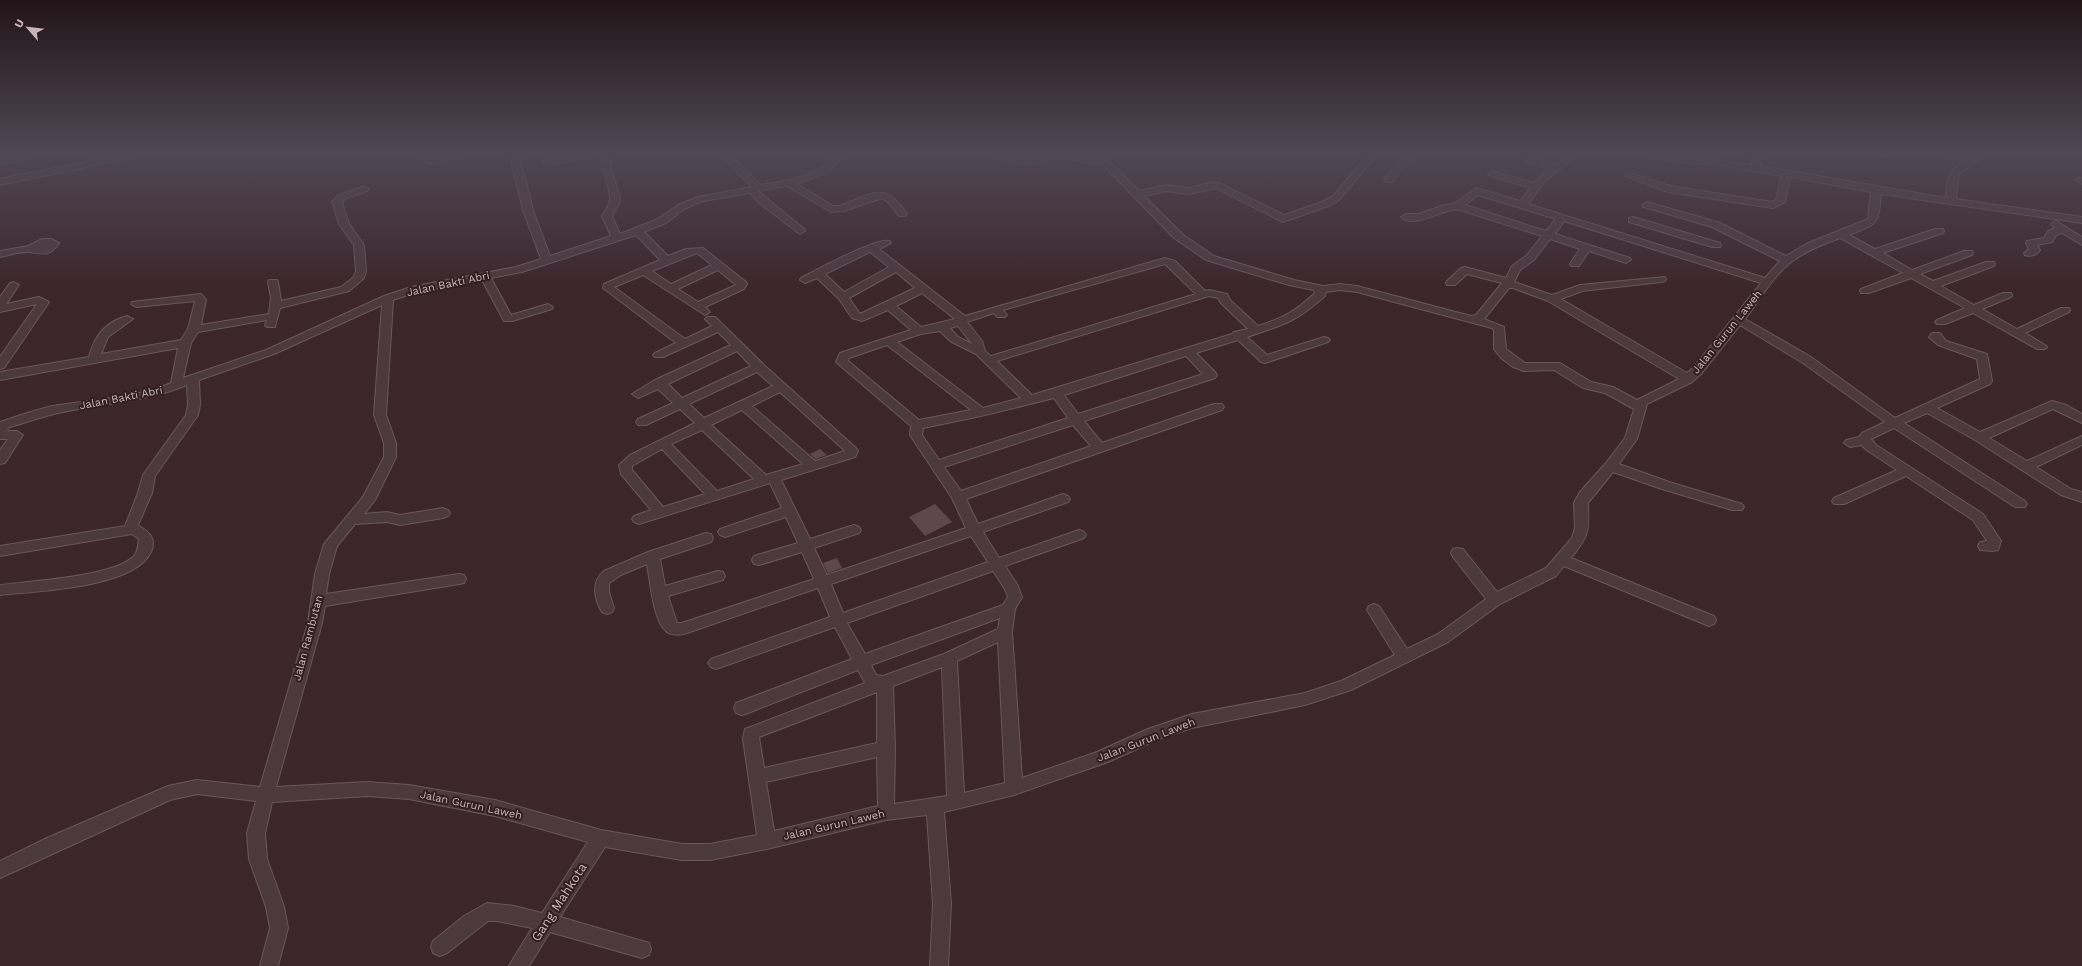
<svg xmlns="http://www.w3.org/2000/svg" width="2082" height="966" font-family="'Work Sans',sans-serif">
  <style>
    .building { fill: #60474d }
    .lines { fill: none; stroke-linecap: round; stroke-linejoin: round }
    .minor-casing { stroke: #6a575c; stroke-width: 2 }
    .minor { fill: #4c393e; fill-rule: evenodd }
    .labels { text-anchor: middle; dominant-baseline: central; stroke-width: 4; stroke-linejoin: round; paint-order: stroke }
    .street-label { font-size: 11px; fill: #c7b5b9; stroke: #311e23 }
    .near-street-label { font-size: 13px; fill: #c7b5b9; stroke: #311e23 }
  </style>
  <rect width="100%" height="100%" fill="#3c262b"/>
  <path class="building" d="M820 449 827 455 815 459 810 454Z
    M935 504 952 522 925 536 909 517Z
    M837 558 842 568 828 573 823 563Z"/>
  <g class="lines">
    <defs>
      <path id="minor" d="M133 152H150L145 155 0 185V179Z
        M418 152H427L432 158 460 152 471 153 469 155 431 164 423 161Z
        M509 152H518L533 210 550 256 611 236 602 216C605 211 610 205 610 199 610 186 601 170 601 154L547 166 542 163 544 161 588 152H610L611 168 620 198 619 204 612 216 620 234 658 219 678 205 698 197 752 187 717 152H726L761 185C780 182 802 179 819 169 831 162 834 152 850 152L825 173 797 184 833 206H840C873 194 884 180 907 214L905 216H899L889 203 882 198 844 211 831 212 787 186 758 191 804 229 805 231 800 234 758 202 750 193 703 201 684 209 666 223 644 232 668 256 686 249 703 248 746 282 747 284 744 289 705 307 710 312 705 315 643 275 614 287 685 339 712 326 705 319 707 317H715L765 366 856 448 858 451 855 457 781 480 810 539 854 525 859 527 861 530 859 533 814 548 827 575 966 528 952 498 910 435 911 426 836 362 840 353 911 330 888 310 862 321 852 318 839 299 817 278 805 283 800 280 801 278C817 270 876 237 890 241L891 243 879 249 965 316 1165 258 1175 261 1205 291 1209 290 1227 294 1230 300 1258 326C1283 318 1296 311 1315 293L1314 290 1289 285 1206 260 1174 238 1104 166 1067 158H1056L1029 165 994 157 987 152H997L1029 159 1056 152H1067L1110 162 1139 191 1166 185 1189 188 1213 182 1219 183 1284 215 1322 202 1333 196 1370 152H1379L1339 200 1328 206 1283 222 1216 188 1189 194 1166 191 1144 196 1182 234 1214 256 1294 280 1323 286 1340 284 1357 286 1471 316 1476 315 1502 283 1467 274 1455 285H1447L1446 283 1447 281 1461 268 1465 267 1506 278 1512 266 1526 256 1542 236 1457 209C1443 210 1413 229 1401 217L1406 214H1419L1441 206 1455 203 1476 188 1520 201 1531 188 1490 176 1488 174 1493 171 1534 183 1549 169 1525 161V157H1531L1555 165 1572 152H1582L1546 180 1528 204 1765 278 1780 261 1712 227 1644 207 1642 205 1647 202 1720 223 1786 256 1806 244 1868 219 1871 192 1790 177 1785 202 1773 208 1668 192 1625 176 1630 173 1670 186 1772 202 1776 200 1781 176 1732 167 1671 161 1639 154 1638 152H1654L1752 165 1749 152H1758L1761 166 1946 198C1946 180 1949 169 1966 161L1939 154 1938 152H1952L1973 157 1981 152H1991L1959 174 1956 199 2082 217V223L1881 194C1878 225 1879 223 1849 235L1875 249 1935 229H1943L1944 231 1943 233 1883 253 1912 270 1964 251H1972L1973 253 1972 255 1920 274 1933 281 1986 262H1994L1995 264 1994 266 1941 286 1974 305 2003 293H2011L2012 295 2011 297 1982 309 2017 329 2061 308H2069L2070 310 2069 312 2025 333 2045 345 2047 347 2045 349H2037L1973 313 1945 324H1937L1935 322 1937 320 1965 308 1911 278 1869 293H1861L1860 291 1861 289 1903 273 1840 238C1823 244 1806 251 1791 262 1772 277 1760 300 1745 319L1811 357 1895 418 1980 379 1977 359 1938 345 1929 337 1932 333H1940L1946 341 1987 354 1992 381 1990 384 1937 408 1980 432 2052 401 2066 405 2082 414V423L2053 409 1989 438 2027 461 2082 436V445L2036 467 2071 489 2082 492V502L2061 495 1975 440 1927 413 1904 423 2025 501 2027 504 2025 507H2015L1894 428 1871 439 1876 445 1983 514 2001 541 1998 550 1993 551 1980 550 1978 546 1980 542 1987 541 1973 520 1906 476 1844 504H1834L1832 501 1834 498 1897 470 1868 451 1861 445 1850 447 1844 443 1846 440 1859 437 1862 433 1885 422 1803 363 1740 325 1702 373 1692 382 1647 404 1637 439 1619 464 1672 483 1742 504 1744 507 1742 510H1732L1662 489 1613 472 1588 503C1589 531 1589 536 1571 558L1714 616 1716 620 1714 624 1709 626 1704 624 1564 566 1556 576 1500 604 1448 642 1351 690 1305 705 1192 728 1159 739 1108 762 1014 795 944 812 951 904 948 966H930L933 904 927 815 886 820 767 849 710 860H682L605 847 560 917 649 943 651 949 649 955 642 958 550 932 529 966H509L532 928 497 921H488L447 953 440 956 433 953 431 947 433 941 464 916 487 903 514 906 542 913 588 842 495 816 409 799 367 796 272 802 265 833 267 859 284 907 288 928 278 966H260L270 928 266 907 249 859 247 833 256 801 197 794 170 800 0 878V861L47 838 168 786 197 780 260 787 308 623 315 574 324 544 363 497 384 457V443L374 415 382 305 274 354 199 380 200 405 198 415 155 476 152 493 138 525C149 532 157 538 151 552 134 588 37 591 0 595V585C30 581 114 577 134 556 138 551 138 546 139 539L132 534 0 556V546L125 526 138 493 143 475 186 415 188 405 187 385C143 403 103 403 58 413 41 417 24 423 7 428L8 431H17L23 435 5 463 0 464V450L8 439H0V422C19 416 39 408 59 405 96 399 136 398 171 383L178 348 0 380V372L89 357C94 337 106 321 127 316L133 319 108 337 101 354 181 340 188 329 195 301 136 307 131 304 132 302 201 294 206 300 201 325 269 314 271 298 268 282 269 280H277L278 282 281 301 341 287 354 277 356 271 354 245 339 224 332 202 339 195 364 186 369 189 367 191 345 199 342 202 349 224 364 245 366 271 364 278 349 291 280 308 275 327H267L265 325 267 320 198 332 191 343 183 378 266 350 384 296 411 287 516 267 541 259 523 210ZM1478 195 1556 219 1546 231 1465 205ZM1564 221 1761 283 1694 367 1687 373 1561 299 1582 291 1661 282 1665 281 1666 279 1665 277 1580 285 1552 295 1514 282 1520 270 1534 260 1550 239 1580 249 1570 264 1571 266H1579L1589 251 1626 263 1631 260 1630 258 1555 234ZM636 235 660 260 604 284 603 288 676 343 655 353 653 355 655 357H663L718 332 731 345 655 380 632 394 638 398 658 389 673 403 638 419 636 422 638 425H646L680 409 695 423 630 455 619 465 621 474 651 510 634 516 632 519 634 522 639 524 770 483 782 508 720 529 718 532 720 535 725 537 786 517 798 543 754 556 752 560 754 564 759 565 802 552 814 579 682 623H677L668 596 723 580 725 576 723 572 718 571 665 586 660 559 711 542 713 538 711 534 706 533 648 552 604 571C591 582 594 598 602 612L607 614 612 612 614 608 609 592V583L621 575 647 564C650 580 653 620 666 631 671 636 681 635 687 633L818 588 830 617 711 659 708 663 711 667 716 669 835 627 852 659 736 703 734 708 736 713 742 715 748 713 858 670 865 683 745 729 743 739 757 835 710 844H682L601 830 495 800 409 785 367 782 276 787 322 623 325 606 459 584 464 583 466 579 464 575 459 574 326 594 329 574 337 546 355 524 387 522 400 525 443 518 448 516 450 513 448 510 443 508 400 515 387 512 364 514 375 500 396 457V443L386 415 393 300 417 292 482 280 504 321H512L552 309 553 307 548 304 511 315 491 278 522 272ZM870 252 889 267 844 292 825 274ZM697 253 712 265 671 284 652 271ZM1165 264 1196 294 991 356 985 351 982 341 967 322 994 313 997 317H1005L1007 315 1003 310ZM718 270 736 285 698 302 678 289ZM896 272 915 288 860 314 849 298ZM1509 288H1513L1548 301 1679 379 1637 400 1613 387 1591 382 1560 363H1525L1506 349 1504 327 1484 319ZM1340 290 1357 292 1492 328 1494 330V349L1501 358 1513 367 1524 371 1554 370 1583 388 1605 393 1634 409 1625 438 1606 463 1580 492 1574 503 1575 528 1572 538 1546 568 1497 592 1463 549 1458 548 1453 549 1451 553 1453 557 1486 599 1438 634 1407 649 1379 606 1374 604 1369 606 1367 610 1395 655 1341 681 1305 693 1192 714 1148 729 1097 752 1022 778 1012 632 1015 609 1022 597 1017 584 1005 566 1084 538 1086 535 1084 532 1079 530 999 558 983 532 1068 502 1070 499 1068 496 1063 494 978 524 966 499 1222 410 1224 407 1222 404H1214L1102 443 1084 421 1215 378 1217 375 1215 372 1196 353 1238 340 1261 362 1265 363 1328 342 1330 340 1328 338 1324 337 1267 355 1247 337C1283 325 1296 322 1325 296L1326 292ZM922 293 955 319 921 327 896 306ZM1209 296 1218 298 1221 303 1248 329 1234 332 1232 334 1032 395 997 361ZM958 326 972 344 958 337 950 328ZM940 331 950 341 976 354 1021 398 983 408 897 342 921 334ZM887 345 971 410 919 420 848 361 849 358ZM737 351 751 366 682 398 668 384ZM1186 356 1203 374 1078 414 1064 395ZM757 372 773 386 704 418 689 404ZM780 392 843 449 845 451 815 461 752 406ZM1054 398 1068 418 939 460 922 435 923 428 981 416ZM742 410 803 464 766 475 711 425ZM1073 425 1091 446 961 491 944 467ZM702 430 754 479 717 491 671 444ZM662 449 705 494 663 507 632 470V466ZM971 536 988 562 843 613 831 584ZM993 571 1005 589 1008 597 1003 605 865 654 847 623ZM1000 618 998 629 944 654 883 676 876 675 871 665ZM998 642 1005 783 964 793 957 661ZM942 667 947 796 894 804 895 748 893 686ZM877 692V743L764 768 759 737ZM877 757 878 806 774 831 766 782Z
        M1413 152H1423L1403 168 1392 182H1386L1384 180 1397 164Z
        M1871 152H1899L1890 157 1873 154Z
        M22 155 27 158 25 160 0 165V159Z
        M2080 177 2082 178V184L2075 180Z
        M1633 217 1720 243 1721 245 1720 247H1712L1629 222V218Z
        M2056 221 2082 237V245L2062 233 2056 235 2052 242 2037 245 2040 250C2037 255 2031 257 2025 255L2024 253 2029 249 2026 243 2027 241 2044 238 2048 231 2055 228 2051 224Z
        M42 239H51L59 243C50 257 42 254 29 252 20 251 8 256 0 257V251L28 246Z
        M14 282 19 285 6 304 39 297 49 302 4 368 0 369V357L37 304 0 312V297L10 283Z"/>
    </defs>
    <use href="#minor" class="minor-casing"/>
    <use href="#minor" class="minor"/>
  </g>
  <linearGradient id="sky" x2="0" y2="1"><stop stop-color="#211518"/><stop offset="0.53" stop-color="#504755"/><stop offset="1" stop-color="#504755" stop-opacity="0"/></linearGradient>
  <rect width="2082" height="287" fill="url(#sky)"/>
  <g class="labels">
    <g class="street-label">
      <text transform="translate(448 284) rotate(-12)">Jalan Bakti Abri</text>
      <text transform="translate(1727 332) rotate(-51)">Jalan Gurun Laweh</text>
      <text transform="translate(121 398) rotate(-11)">Jalan Bakti Abri</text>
      <text transform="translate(308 638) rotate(-75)">Jalan Rambutan</text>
      <text transform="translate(1146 740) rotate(-21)">Jalan Gurun Laweh</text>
      <text transform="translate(471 805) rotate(12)">Jalan Gurun Laweh</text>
      <text transform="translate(834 825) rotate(-13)">Jalan Gurun Laweh</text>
    </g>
    <g class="near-street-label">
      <text transform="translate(559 902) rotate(-57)">Gang Mahkota</text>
    </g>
  </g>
  <g transform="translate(28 28) rotate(298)" stroke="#311e23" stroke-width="3" paint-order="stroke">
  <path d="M0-3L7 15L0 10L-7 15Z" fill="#c7b5b9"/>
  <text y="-6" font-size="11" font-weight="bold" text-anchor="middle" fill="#c7b5b9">U</text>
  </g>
</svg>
